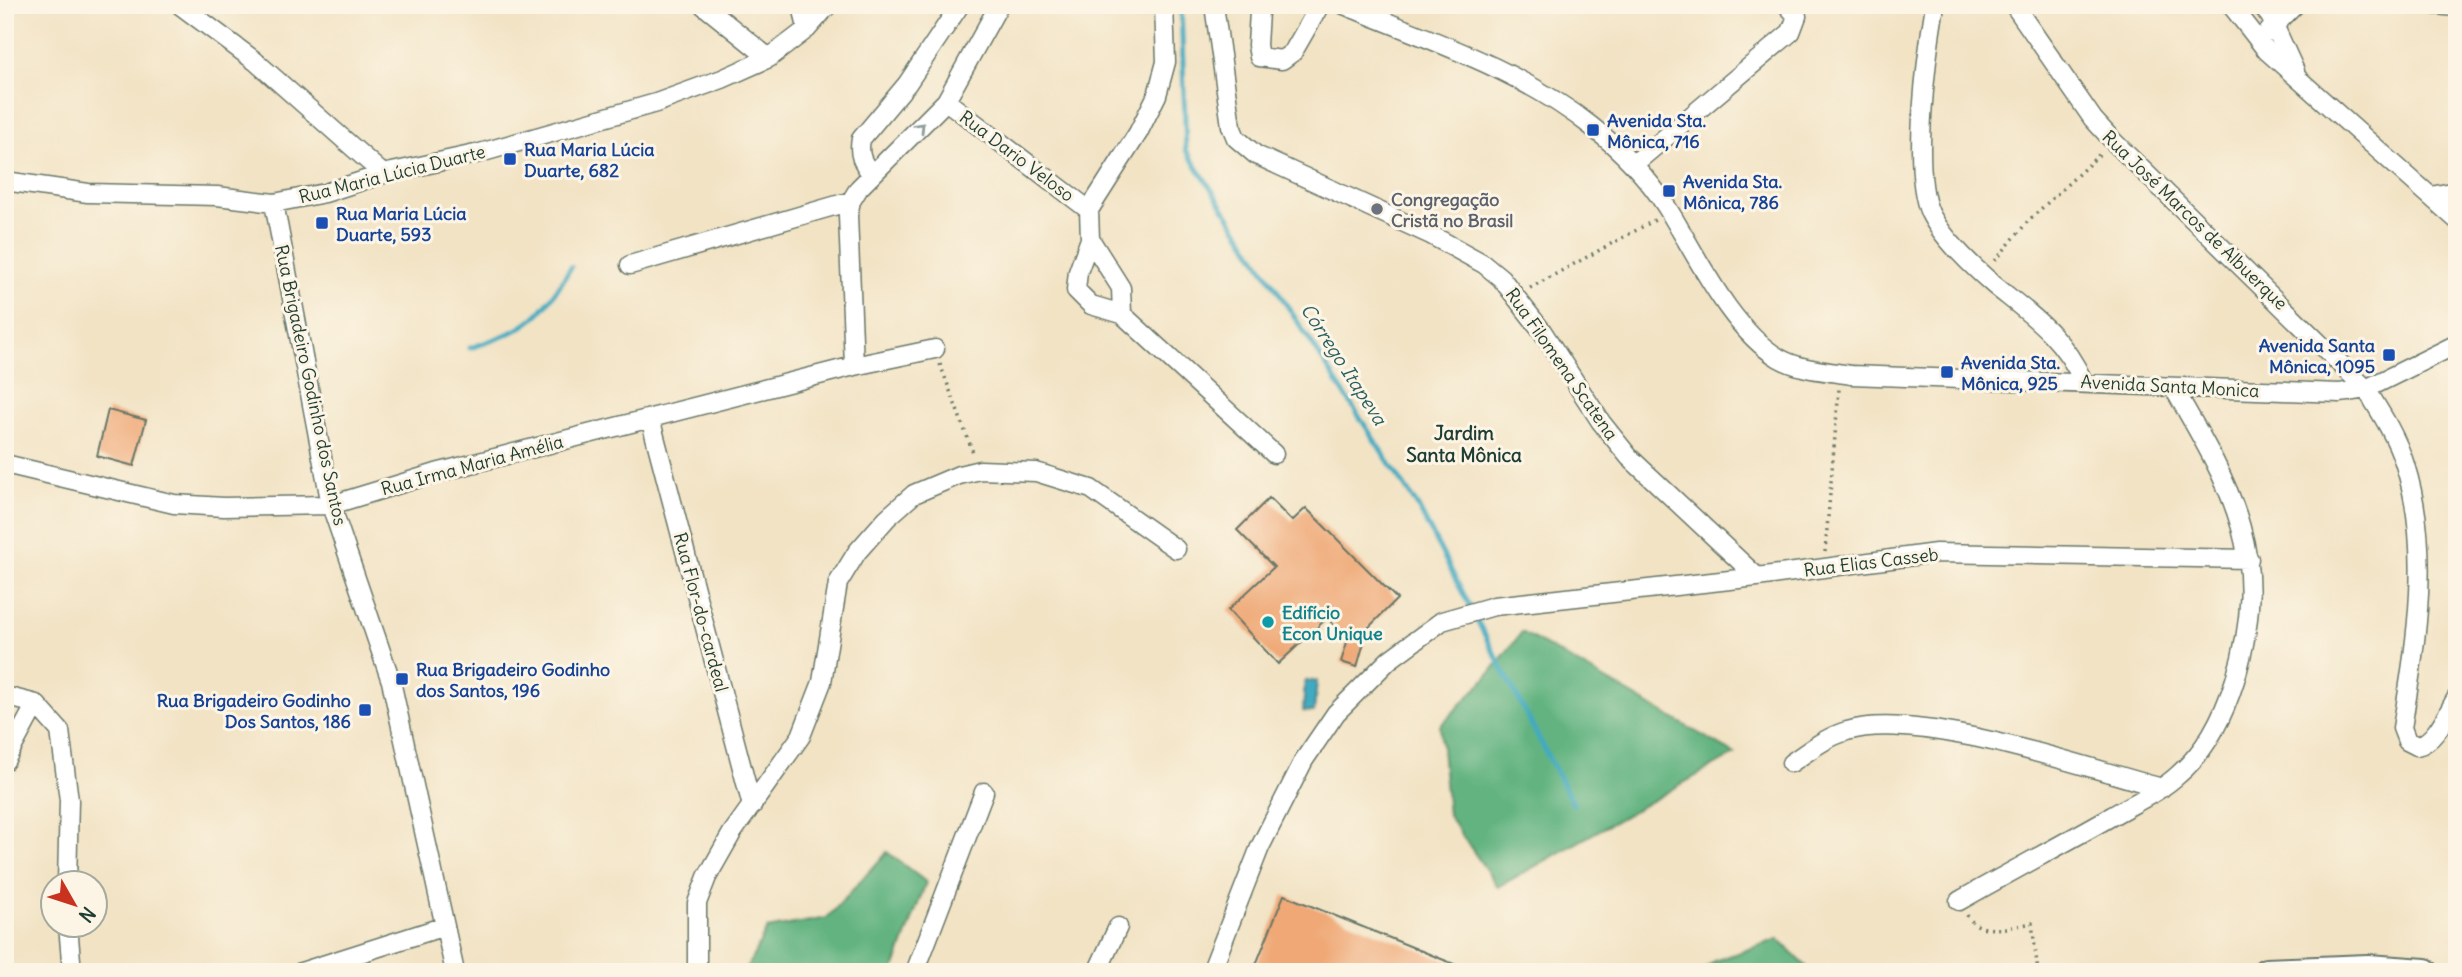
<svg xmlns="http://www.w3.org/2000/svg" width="2462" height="977" font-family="Delius,sans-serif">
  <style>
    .forest { fill: #62b380; stroke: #40785a; stroke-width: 2 }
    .water { fill: #41aac1; stroke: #30747a; stroke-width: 2 }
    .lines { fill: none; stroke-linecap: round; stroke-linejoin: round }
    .stream { stroke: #41aac1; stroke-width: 5 }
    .building { fill: #efa876 }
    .minor-casing { stroke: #697767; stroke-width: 21 }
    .highway-casing { stroke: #697767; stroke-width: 30 }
    .path { stroke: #697767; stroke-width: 3.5; stroke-dasharray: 2 5; stroke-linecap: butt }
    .minor { stroke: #fff; stroke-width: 18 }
    .highway { stroke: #fff; stroke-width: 26 }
    .oneway { stroke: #8f9e9a }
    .transit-dot { fill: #1a4fb4; stroke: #fcf5e5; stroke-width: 2.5 }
    .worship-dot { fill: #6b7280; stroke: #fcf5e5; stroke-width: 2.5 }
    .culture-dot { fill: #0f9aa8; stroke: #fcf5e5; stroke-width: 2.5 }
    .labels { text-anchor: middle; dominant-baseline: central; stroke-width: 6; stroke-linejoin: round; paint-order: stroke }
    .transit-label { font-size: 18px; font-weight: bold; fill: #164399; stroke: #fcf5e5; text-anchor: start }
    .street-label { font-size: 18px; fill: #1f3d34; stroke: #fcf5e5 }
    .worship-label { font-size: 18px; font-weight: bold; fill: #5b616d; stroke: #fcf5e5; text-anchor: start }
    .culture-label { font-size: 18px; font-weight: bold; fill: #0d838f; stroke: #fcf5e5; text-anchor: start }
    .water-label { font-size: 19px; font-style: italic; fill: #295e5e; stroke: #fcf5e5 }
    .neighbourhood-label { font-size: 19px; font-weight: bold; fill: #1f3d34; stroke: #fcf5e5 }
  </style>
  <rect width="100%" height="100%" fill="#fcf5e5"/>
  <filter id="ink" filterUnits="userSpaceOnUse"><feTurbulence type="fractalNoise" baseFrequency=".0143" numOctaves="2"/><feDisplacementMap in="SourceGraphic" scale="14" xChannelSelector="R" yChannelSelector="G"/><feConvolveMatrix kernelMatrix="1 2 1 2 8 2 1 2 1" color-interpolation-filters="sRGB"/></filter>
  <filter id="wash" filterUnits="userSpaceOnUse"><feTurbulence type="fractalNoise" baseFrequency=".00686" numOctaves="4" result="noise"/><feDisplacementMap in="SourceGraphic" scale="28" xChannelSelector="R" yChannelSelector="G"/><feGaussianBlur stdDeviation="1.57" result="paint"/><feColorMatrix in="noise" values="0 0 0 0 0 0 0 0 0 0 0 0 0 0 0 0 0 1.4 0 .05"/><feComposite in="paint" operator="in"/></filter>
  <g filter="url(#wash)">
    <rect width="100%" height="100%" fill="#f2e3c5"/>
    <path class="forest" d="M1522 632 1735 754 1498 887 1448 815 1440 726 1486 678Z
      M887 852 926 882 893 972H745L767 929 827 918Z
      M1778 939 1812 972H1701L1715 961Z"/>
    <path class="water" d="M1305 681H1317L1314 712 1303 711Z"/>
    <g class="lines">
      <path class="stream" d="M1181 5 1186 150 1418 507 1573 804
        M470 348C530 328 538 322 571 267"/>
    </g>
    <g id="blocks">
      <path class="building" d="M108 410 146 420 134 466 97 456Z
        M1269 498 1292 521 1306 508 1397 599 1368 628 1357 667 1341 662 1348 639 1327 618 1278 664 1228 610 1274 567 1237 530Z
        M1284 895 1471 971V972H1253Z"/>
    </g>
  </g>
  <g filter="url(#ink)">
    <use href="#blocks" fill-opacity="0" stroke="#697767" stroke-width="2"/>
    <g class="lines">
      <defs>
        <path id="minor" d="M180 5 255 61 383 174
          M703 5 769 58
          M802 5 807 29
          M1164 5 1166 62 1157 95 1138 133 1089 210 1090 239 1078 272 1076 290 1091 305 1122 314 1274 454
          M1214 5 1231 126 1236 138 1256 155 1431 235 1484 264 1501 278 1542 331 1601 422 1629 457 1757 577
          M1344 5C1427 39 1519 69 1591 126 1620 149 1646 175 1666 206 1697 255 1729 328 1779 358 1800 370 1827 371 1851 375L2340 393 2366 389 2457 344
          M1935 5C1927 53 1911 170 1930 213 1943 239 1972 266 1994 285 2031 315 2063 336 2083 381
          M2014 5 2093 119 2114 142 2366 389C2381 413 2397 438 2405 465 2432 550 2416 642 2402 728L2407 741 2417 746C2436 742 2447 713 2457 697
          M2231 5 2267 51 2457 220
          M2261 5 2270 16 2295 71
          M2434 5 2457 7
          M1259 12 1257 45 1259 57 1282 60 1293 52 1320 5
          M2268 32 2295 5
          M946 101 1089 210
          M1634 164 1791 32 1797 16 1787 5
          M872 175C862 162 858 155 861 139L907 84 960 5
          M5 181 88 193 217 196 274 203 325 193 383 174 480 153 656 103 722 79 769 58 807 29 828 5
          M2431 196 2457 191
          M274 203 331 505 391 681 455 972
          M1090 239 1121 288 1122 314
          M630 265 851 201
          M854 366 848 215 851 201 859 188 946 101 999 5
          M650 418 752 806
          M5 464 174 504 224 507 331 505 436 473 854 366 935 349
          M5 696 36 704 60 731 69 800 67 883
          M5 761 36 704
          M1791 763C1809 751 1826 737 1847 731 1918 709 2087 768 2162 788
          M1959 901C2010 872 2061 845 2112 816 2134 803 2160 792 2179 774 2207 750 2224 715 2235 680 2272 557 2234 492 2173 387
          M68 925 72 972
          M301 972 445 926
          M697 972V903L707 877 732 833 801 736 822 682 838 583 857 552 887 518 914 494 959 475 980 470 1036 472 1091 489 1176 549
          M915 972 984 792
          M1097 972 1118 927
          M1211 972 1260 847 1304 760 1336 713 1389 660 1442 621 1494 606 1757 577 1936 553 2249 559"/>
        <path id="highway" d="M2266 972 2368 968 2425 972"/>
      </defs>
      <use href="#minor" class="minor-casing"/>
      <use href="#highway" class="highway-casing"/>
      <path class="path" d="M1995 261 2028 221 2102 152
        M1530 288 1655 220
        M940 364 974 455
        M1825 552 1839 389
        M1967 915C1979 937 2011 927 2032 923L2038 972"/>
      <use href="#minor" class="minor"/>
      <use href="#highway" class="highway"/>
    </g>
    <defs><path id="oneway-chevron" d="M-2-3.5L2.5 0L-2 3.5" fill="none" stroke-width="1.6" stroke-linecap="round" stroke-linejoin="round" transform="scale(1.75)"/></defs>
    <use class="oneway" href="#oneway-chevron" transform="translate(920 127) rotate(-46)"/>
  </g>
  <g class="transit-dot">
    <rect x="1586" y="123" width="14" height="14" rx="3.5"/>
    <rect x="503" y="152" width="14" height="14" rx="3.5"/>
    <rect x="1662" y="184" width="14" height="14" rx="3.5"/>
    <rect x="315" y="216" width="14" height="14" rx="3.5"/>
    <rect x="2382" y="348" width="14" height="14" rx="3.5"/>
    <rect x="1940" y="365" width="14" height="14" rx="3.5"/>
    <rect x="395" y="672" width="14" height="14" rx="3.5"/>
    <rect x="358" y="703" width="14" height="14" rx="3.5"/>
  </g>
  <circle class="worship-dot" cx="1377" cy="209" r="7"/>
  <circle class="culture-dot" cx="1268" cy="622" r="7"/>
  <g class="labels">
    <g class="transit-label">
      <text x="1607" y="120">Avenida Sta.<tspan x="1607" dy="21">Mônica, 716</tspan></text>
      <text x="524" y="149">Rua Maria Lúcia<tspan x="524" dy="21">Duarte, 682</tspan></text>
      <text x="1683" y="181">Avenida Sta.<tspan x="1683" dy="21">Mônica, 786</tspan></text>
      <text x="336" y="213">Rua Maria Lúcia<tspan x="336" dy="21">Duarte, 593</tspan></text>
      <text x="2375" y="345" text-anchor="end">Avenida Santa<tspan x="2375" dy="21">Mônica, 1095</tspan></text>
      <text x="1961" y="362">Avenida Sta.<tspan x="1961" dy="21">Mônica, 925</tspan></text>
      <text x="416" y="669">Rua Brigadeiro Godinho<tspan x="416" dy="21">dos Santos, 196</tspan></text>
      <text x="351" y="700" text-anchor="end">Rua Brigadeiro Godinho<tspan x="351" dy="21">Dos Santos, 186</tspan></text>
    </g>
    <g class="street-label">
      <text transform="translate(1017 156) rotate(37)">Rua Dario Veloso</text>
      <text transform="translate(392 174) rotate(-14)">Rua Maria Lúcia Duarte</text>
      <text transform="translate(2195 220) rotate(44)">Rua José Marcos de Albuerque</text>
      <text transform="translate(1562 364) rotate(55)">Rua Filomena Scatena</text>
      <text transform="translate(311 385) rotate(78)">Rua Brigadeiro Godinho dos Santos</text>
      <text transform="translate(2170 386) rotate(3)">Avenida Santa Monica</text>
      <text transform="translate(472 465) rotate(-15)">Rua Irma Maria Amélia</text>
      <text transform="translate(1871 562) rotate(-7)">Rua Elias Casseb</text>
      <text transform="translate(701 612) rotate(75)">Rua Flor-do-cardeal</text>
    </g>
    <g class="worship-label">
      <text x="1391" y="199">Congregação<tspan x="1391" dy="21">Cristã no Brasil</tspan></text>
    </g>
    <g class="culture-label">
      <text x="1282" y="612">Edifício<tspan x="1282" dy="21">Econ Unique</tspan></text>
    </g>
    <g class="water-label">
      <text transform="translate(1344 364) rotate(57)">Córrego Itapeva</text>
    </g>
    <g class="neighbourhood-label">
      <text x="1464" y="433">Jardim<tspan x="1464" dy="22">Santa Mônica</tspan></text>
    </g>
  </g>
  <rect width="2462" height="977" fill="none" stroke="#fcf5e5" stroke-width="28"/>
  <g transform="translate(74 904) rotate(129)"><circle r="33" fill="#fcf5e5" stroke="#a4ab9e" stroke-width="2"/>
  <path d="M0-5L12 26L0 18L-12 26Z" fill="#c8321e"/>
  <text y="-10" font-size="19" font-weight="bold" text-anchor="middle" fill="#1f3d34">N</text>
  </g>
</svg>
